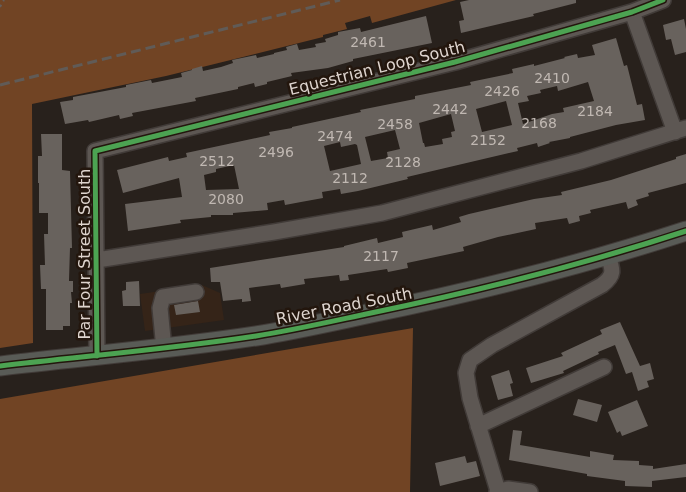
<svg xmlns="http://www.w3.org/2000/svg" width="686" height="492" font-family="'DejaVu Sans',sans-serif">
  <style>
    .built { fill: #352418 }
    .forest { fill: #714424 }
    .building { fill: #68625d; fill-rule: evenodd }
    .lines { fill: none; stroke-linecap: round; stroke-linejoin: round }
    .minor-casing { stroke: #413b38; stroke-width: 18 }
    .major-casing { stroke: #413b38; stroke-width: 21 }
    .path { stroke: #645e5b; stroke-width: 2; stroke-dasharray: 2.5 4; stroke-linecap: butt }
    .minor { stroke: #5d5753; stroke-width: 15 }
    .major { stroke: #595b56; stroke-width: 19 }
    .rail { stroke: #605b57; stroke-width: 3; stroke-dasharray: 10 5; stroke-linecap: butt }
    .cycleway-casing { stroke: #23160d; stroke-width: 8 }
    .cycleway { stroke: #4ca352; stroke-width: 5 }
    .labels { text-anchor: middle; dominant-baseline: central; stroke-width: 5; stroke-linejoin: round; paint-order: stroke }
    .number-label { font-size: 14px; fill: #c0b8b2 }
    .street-label { font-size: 16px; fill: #ded4ce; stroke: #23160d }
  </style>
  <rect width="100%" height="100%" fill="#28211c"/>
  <path class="built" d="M202 285 220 293 224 320 145 331 140 294Z"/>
  <path class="forest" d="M0 0H456L372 23 370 16 345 23 347 29 323 35V37L166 76 32 104 33 343 0 348Z
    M413 328 410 492H0V399Z"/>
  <path class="building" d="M469 0H576V3L533 14 534 16 461 33 459 21 464 20 460 2Z
    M426 16 432 43 353 59V61L328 68 291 73 292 76 267 82V84L255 87 254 83 238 87V89L195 98 196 101 132 113 133 116 120 119 119 115 89 122 88 120 65 124 60 102 73 100V97L126 87V85L151 80 152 83 182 77 181 73 192 70V69L202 66 203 71 221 67 233 63 232 60 256 55 257 58 274 54V53L287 50 286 47 297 44 299 50 316 47 315 44 326 42 325 39 338 35V32L360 28 361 32Z
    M684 19 686 29V52L675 55 671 39 666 40 663 25Z
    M616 38 624 66 627 65 637 105 642 104 645 120 616 125 570 137V138L549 142 550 143 538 147 537 143 517 148 518 151 407 177 408 179 358 191 341 194 340 189 322 192 323 198 301 202 285 205 284 200 267 203 268 210 233 213V215H211V217L180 220 181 223 128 231 125 204 182 197 179 178 123 193 117 170 168 157 169 161 187 157 186 153 270 135 269 132 292 128V127L361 112 360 110 415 99V96L471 85 470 82 513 73 512 69 534 64V66L565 58 564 57 577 54 578 58 595 55 592 45ZM588 82 594 101 563 108 564 112 552 114 523 124 518 103 529 101 527 96 541 93 540 90 557 86 558 91ZM506 101 512 125 482 132 476 109ZM451 114 455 131 451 132 452 137 442 139 443 144 425 147 424 143H423L419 123ZM395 130 400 149 387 152 388 158 371 161 365 137ZM340 142 341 147 355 144 357 145 361 164 330 171 324 146ZM234 165 239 189 206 190 204 175 216 172V169Z
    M41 134H62V170L70 171 72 248H70L69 281H73V292H71L72 303H70V326H63V330H46V289H41L40 265H45L44 234H48V213H39V183H38V156H42Z
    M686 154V183L648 193 649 196 636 200 638 205 628 209 626 202 590 210 591 213 579 216 580 221 569 224 567 218 535 223 536 229 498 237 463 247 464 251 407 263 408 268 388 272 387 269 348 275 349 280 340 281 339 275 304 279 305 284 281 288 280 284 249 288 251 301 242 302V299L223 301 220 282H211L210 268 344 247V246L377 238 378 243 403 237 402 232 432 225 433 230 461 222 459 217 469 214 534 199 562 195 561 192 611 180 676 159V157Z
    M139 281 140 306H123L122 291 126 290V282Z
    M198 301 200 312 176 315 174 305Z
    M620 322 640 366 650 363 654 379 647 381 649 387 638 391 632 372 626 374 615 345 598 352 599 354 563 371 564 373 531 383 526 368 563 356 561 353 602 334 600 330Z
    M509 370 513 383 510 384 513 396 498 400 491 376Z
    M578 399 602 405 597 422 573 415Z
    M637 400 648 426 622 436 620 431 617 433 608 412Z
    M513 430 522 431 520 445 590 457V451L614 455 613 460 639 461V465L653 466V469L686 464V477L652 481V487L625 486V481L587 476V474L509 460Z
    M465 456 467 463 476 461 480 476 440 486 435 463Z"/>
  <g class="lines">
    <defs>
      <path id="minor" d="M632 12 675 132
        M97 260 274 232 382 213 581 161 686 128
        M164 349 160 308 163 297 196 292
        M97 356 95 151 455 62 632 12 663 0
        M478 426 604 367
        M498 491 470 398 466 373 470 360 492 345 602 285C615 275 613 270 608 256
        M497 492 508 489 530 492"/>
      <path id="major" d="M0 366C85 356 171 349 256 336 294 330 333 321 371 313 478 291 582 265 686 231"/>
    </defs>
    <use href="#minor" class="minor-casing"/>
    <use href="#major" class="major-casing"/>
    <path class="path" d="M0 7 4 0"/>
    <use href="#minor" class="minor"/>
    <use href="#major" class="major"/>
    <path class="rail" d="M0 85 340 0"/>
    <defs>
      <path id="cycleway" d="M97 356 95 151 455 62 632 12 663 0
        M0 366C85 356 171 349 256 336 294 330 333 321 371 313 478 291 582 265 686 231"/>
    </defs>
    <use href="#cycleway" class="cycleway-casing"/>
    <use href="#cycleway" class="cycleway"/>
  </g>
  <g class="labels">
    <g class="number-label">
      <text x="368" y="42">2461</text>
      <text x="552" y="78">2410</text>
      <text x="502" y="91">2426</text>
      <text x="450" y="109">2442</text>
      <text x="595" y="111">2184</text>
      <text x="539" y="123">2168</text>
      <text x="395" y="124">2458</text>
      <text x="335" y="136">2474</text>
      <text x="488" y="140">2152</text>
      <text x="276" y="152">2496</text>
      <text x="217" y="161">2512</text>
      <text x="403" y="162">2128</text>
      <text x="350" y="178">2112</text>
      <text x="226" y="199">2080</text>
      <text x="381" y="256">2117</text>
    </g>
    <g class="street-label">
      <text transform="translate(377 68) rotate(-14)">Equestrian Loop South</text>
      <text transform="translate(84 254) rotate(-90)">Par Four Street South</text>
      <text transform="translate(344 306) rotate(-11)">River Road South</text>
    </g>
  </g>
</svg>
